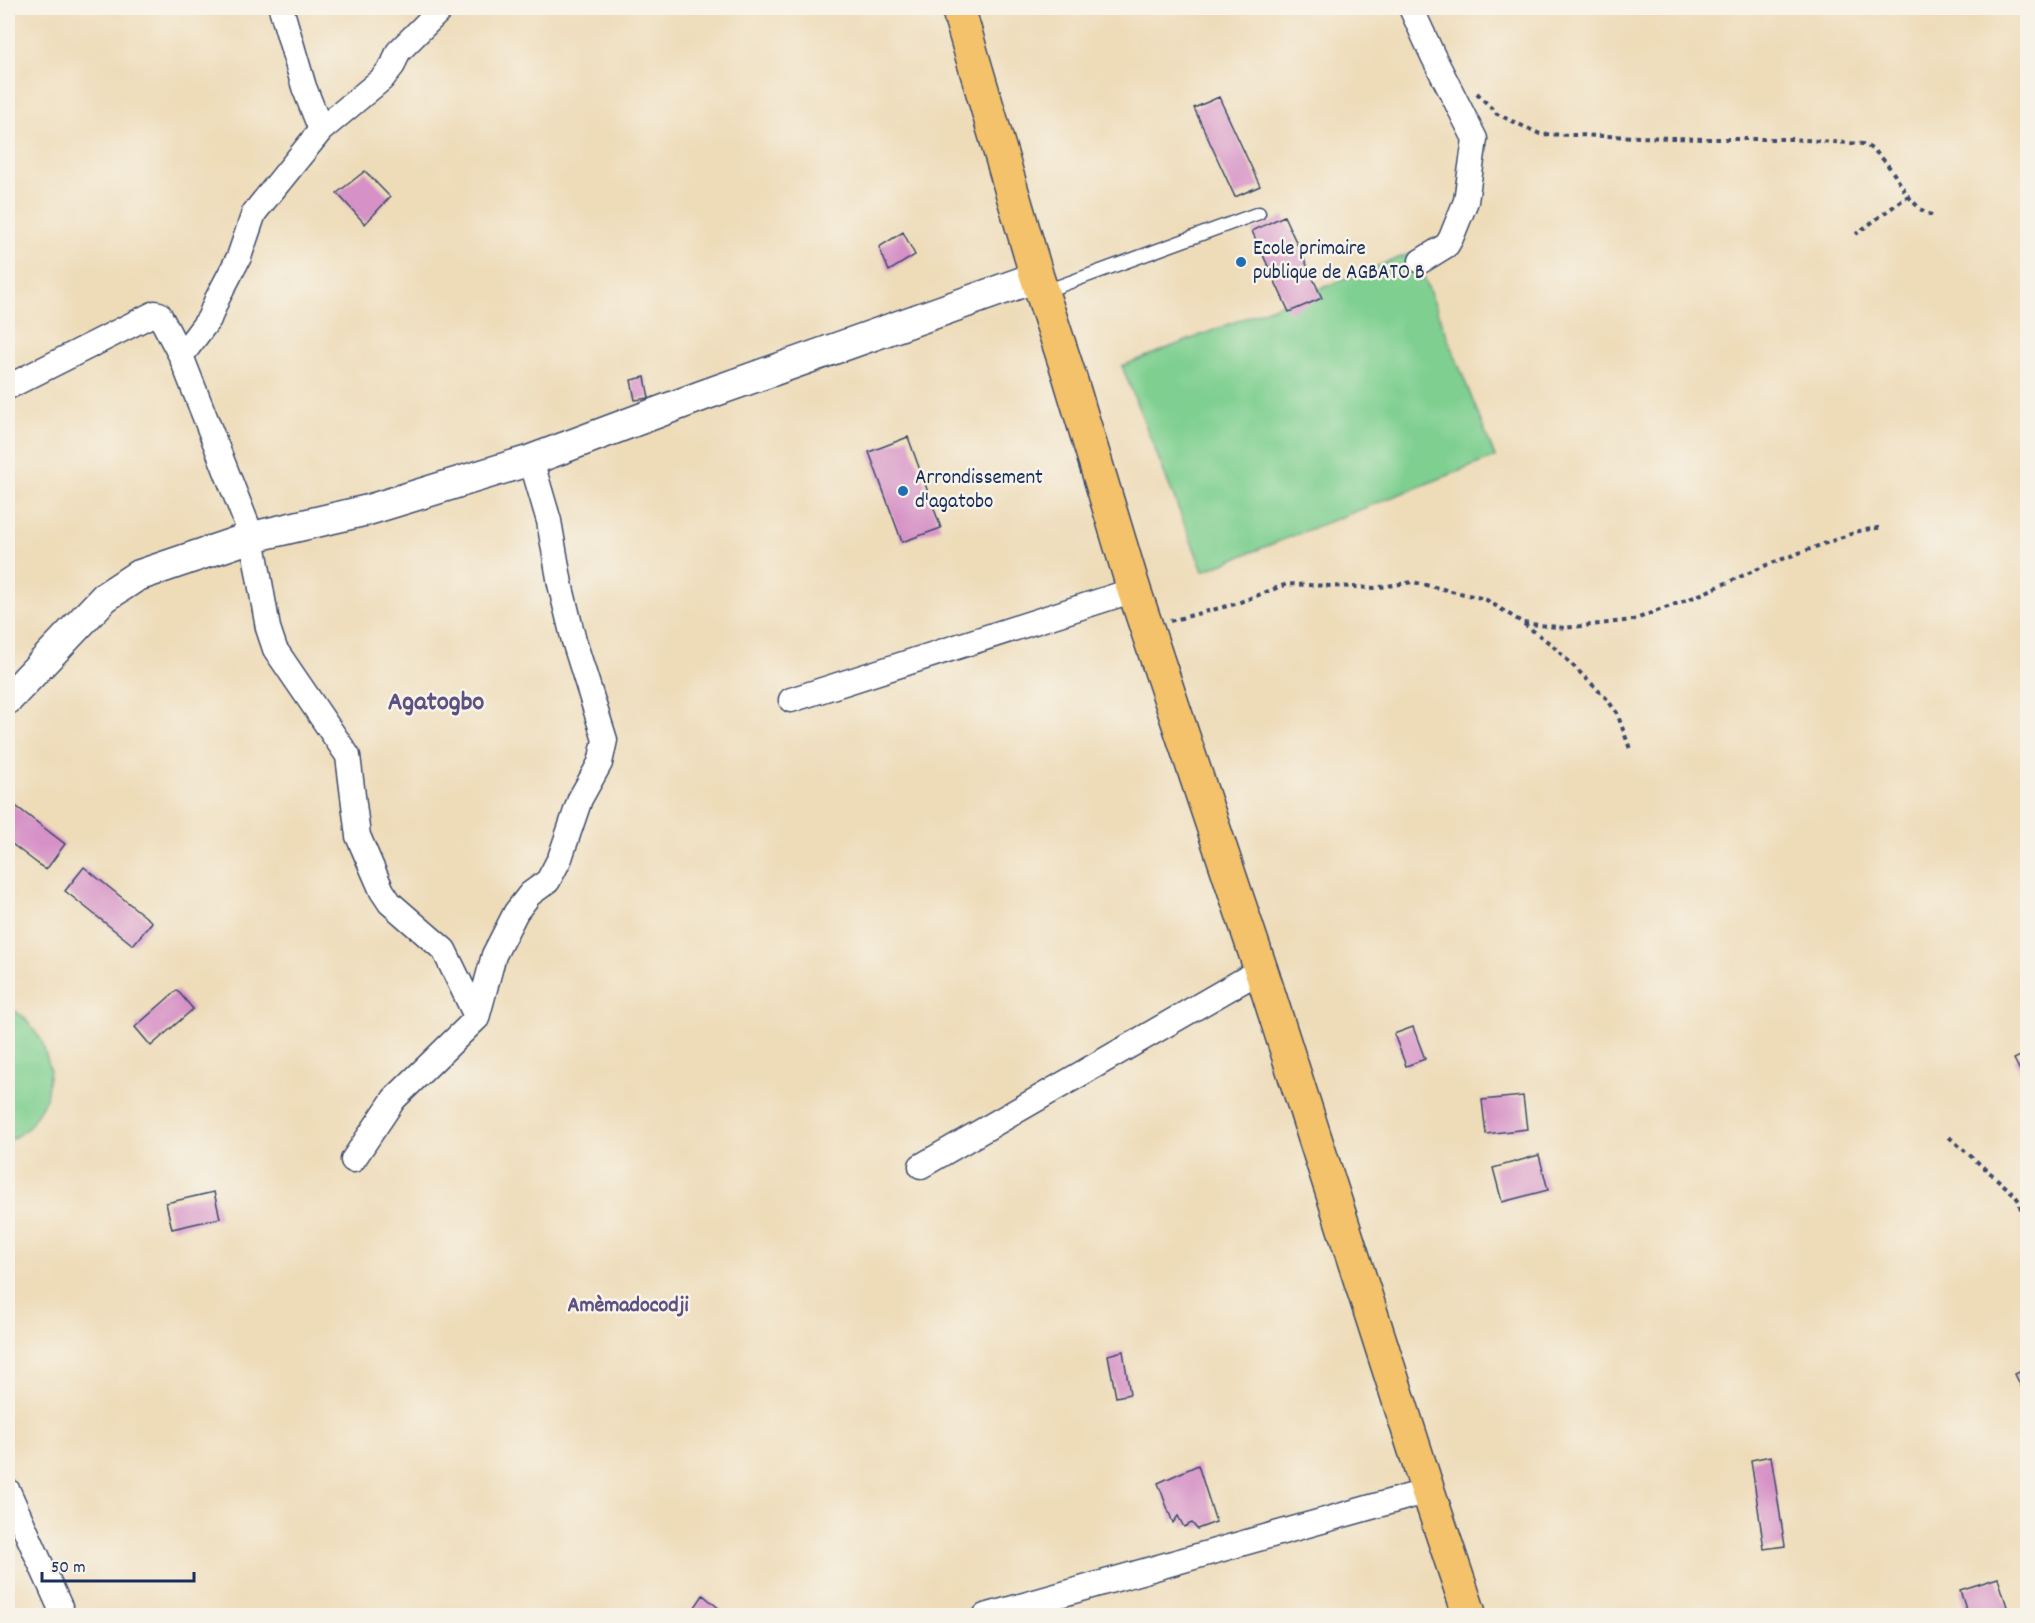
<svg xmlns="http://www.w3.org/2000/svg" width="2035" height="1623" font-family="Dekko,sans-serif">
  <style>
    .green { fill: #7ecf90; stroke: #4c7f77; stroke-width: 1.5 }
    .building { fill: #d691c6 }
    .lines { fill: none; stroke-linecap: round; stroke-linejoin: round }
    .service-casing { stroke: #3b496c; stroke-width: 15 }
    .minor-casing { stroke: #3b496c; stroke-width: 27 }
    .tertiary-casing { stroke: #3b496c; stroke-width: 33 }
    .trunk-casing { stroke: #3b496c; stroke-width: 36 }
    .path { stroke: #3b496c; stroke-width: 4; stroke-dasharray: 4.5 4.5; stroke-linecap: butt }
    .service { stroke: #fff; stroke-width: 12 }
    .minor { stroke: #fff; stroke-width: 24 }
    .tertiary { stroke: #fff; stroke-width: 30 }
    .trunk { stroke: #f3c26a; stroke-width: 33 }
    .poi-dot { fill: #1f6fb2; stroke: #f7f3e8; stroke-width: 2 }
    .labels { text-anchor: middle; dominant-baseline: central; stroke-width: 5; stroke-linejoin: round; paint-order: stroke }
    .poi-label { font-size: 21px; fill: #1b2f5e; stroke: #f7f3e8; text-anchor: start }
    .neighbourhood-label { font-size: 22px; font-weight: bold; fill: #5c5182; stroke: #f7f3e8 }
    .district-label { font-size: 27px; font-weight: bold; fill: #5c5182; stroke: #f7f3e8 }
  </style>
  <rect width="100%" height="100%" fill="#f7f3e8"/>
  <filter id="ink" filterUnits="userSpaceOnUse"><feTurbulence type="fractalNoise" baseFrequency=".0167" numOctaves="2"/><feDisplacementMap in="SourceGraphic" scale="12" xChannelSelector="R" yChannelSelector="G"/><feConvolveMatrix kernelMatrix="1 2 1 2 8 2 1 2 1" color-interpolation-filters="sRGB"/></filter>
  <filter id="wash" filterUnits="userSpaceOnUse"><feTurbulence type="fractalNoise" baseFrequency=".008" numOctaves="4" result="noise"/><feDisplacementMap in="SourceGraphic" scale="24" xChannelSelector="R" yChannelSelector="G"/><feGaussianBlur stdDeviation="1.35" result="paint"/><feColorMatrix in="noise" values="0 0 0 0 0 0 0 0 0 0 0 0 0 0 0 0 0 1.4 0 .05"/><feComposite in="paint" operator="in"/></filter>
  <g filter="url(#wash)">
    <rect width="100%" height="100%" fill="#eedcb9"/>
    <path class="green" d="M1414 252 1495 457 1203 571 1122 366Z
      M8 1007 24 1017 42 1041 50 1069 46 1099 29 1127 8 1142Z"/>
    <g id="blocks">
      <path class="building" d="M1219 97 1260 186 1235 197 1194 108Z
        M365 171 390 197 365 224 337 193Z
        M1284 216 1322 298 1289 312 1252 231Z
        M903 232 915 255 889 271 879 247Z
        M645 377 649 398 635 400 631 380Z
        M908 437 941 528 902 542 869 452Z
        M8 800 65 844 46 870 8 841Z
        M84 867 152 922 133 945 65 891Z
        M177 990 193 1009 151 1046 135 1027Z
        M1413 1027 1425 1059 1406 1066 1394 1034Z
        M2028 1052V1086L2014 1059Z
        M1523 1096 1527 1129 1486 1134 1482 1100Z
        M1539 1155 1548 1190 1502 1202 1493 1168Z
        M214 1192 220 1218 172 1229 166 1203Z
        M1123 1351 1130 1394 1116 1397 1108 1355Z
        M2028 1368V1401L2015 1374Z
        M1771 1456 1785 1546 1764 1549 1751 1460Z
        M1198 1465 1216 1522 1197 1529 1192 1523 1184 1527 1178 1516 1173 1523 1158 1483Z
        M1998 1578 2009 1613 2000 1616H1968L1960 1590Z
        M703 1595 728 1616H689Z"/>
    </g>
  </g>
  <g filter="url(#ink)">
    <use href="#blocks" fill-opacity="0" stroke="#3b496c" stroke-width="1.5"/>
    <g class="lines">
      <defs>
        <path id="service" d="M1043 292 1259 213"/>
        <path id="minor" d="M1411 8 1433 56 1475 139 1466 201 1451 238 1447 245 1421 261
          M321 130 382 79 393 65 398 52 442 8
          M181 356 209 319 217 299 239 257 254 213 321 130 304 87 281 8
          M8 387 151 315 155 313 159 314 181 356 252 537 268 628 275 649 348 756 358 836 382 891 390 903 444 950 477 1018 494 955 516 912 530 894 548 881 560 858 580 799 600 763 605 740 574 641 560 584 549 521 531 460
          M791 700 1134 590
          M353 1160 394 1099 477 1018
          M921 1166 1261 970
          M8 1491 64 1616
          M985 1616 1428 1491"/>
        <path id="tertiary" d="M8 699 105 597 137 576 252 537 368 510 531 460 704 395 1037 277"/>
        <path id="trunk" d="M958 8 1037 277 1070 378 1134 590 1261 970 1428 1491 1470 1616"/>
      </defs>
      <use href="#service" class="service-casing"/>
      <use href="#minor" class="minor-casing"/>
      <use href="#tertiary" class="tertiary-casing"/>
      <use href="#trunk" class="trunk-casing"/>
      <path class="path" d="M1477 93 1497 114 1540 134 1705 139H1791L1863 144C1884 153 1896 178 1908 196L1856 234
        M1908 196 1920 209 1933 216
        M1170 621 1235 604 1287 584 1374 588 1413 582 1485 599 1523 623 1565 628 1633 620 1697 596 1769 564 1859 531 1883 527
        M1524 624 1552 645 1606 698 1617 713 1630 749
        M1949 1137 2014 1194 2019 1201 2028 1240"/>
      <use href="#service" class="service"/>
      <use href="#minor" class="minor"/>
      <use href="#tertiary" class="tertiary"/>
      <use href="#trunk" class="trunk"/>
    </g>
  </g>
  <g class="poi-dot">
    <circle cx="1241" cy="262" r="6"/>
    <circle cx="903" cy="491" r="6"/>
  </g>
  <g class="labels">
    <g class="poi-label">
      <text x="1253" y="250">Ecole primaire<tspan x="1253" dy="24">publique de AGBATO B</tspan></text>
      <text x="915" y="479">Arrondissement<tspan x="915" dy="24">d'agatobo</tspan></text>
    </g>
    <g class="neighbourhood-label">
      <text x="628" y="1306">Amèmadocodji</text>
    </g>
    <g class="district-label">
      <text x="436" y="703">Agatogbo</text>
    </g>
  </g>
  <rect width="2035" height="1623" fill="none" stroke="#f7f3e8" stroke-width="30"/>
  <path d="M42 1572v9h152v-9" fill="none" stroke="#1b2f5e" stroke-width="3"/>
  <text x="51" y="1572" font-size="18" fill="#1b2f5e" stroke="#f7f3e8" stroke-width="4.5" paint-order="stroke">50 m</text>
</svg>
